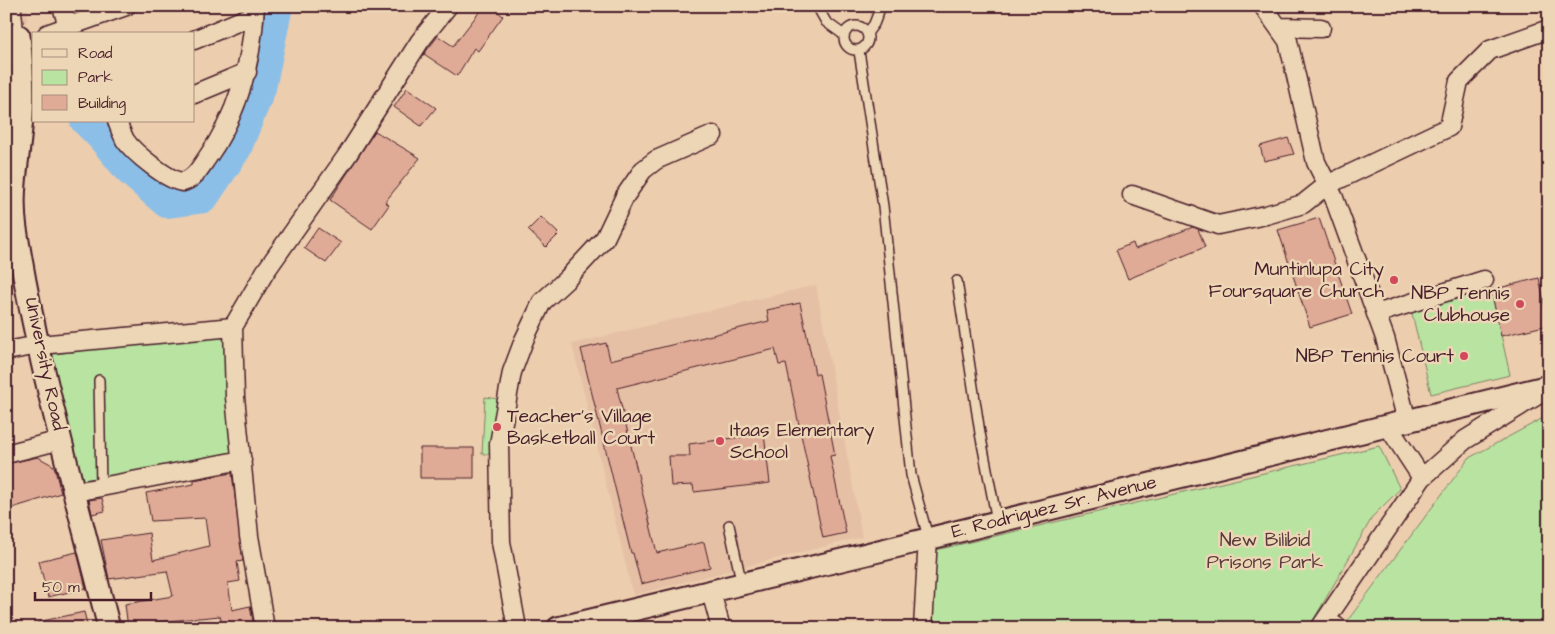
<svg xmlns="http://www.w3.org/2000/svg" width="1555" height="634" font-family="'Architects Daughter',sans-serif">
  <style>
    .built { fill: #e5c0a5 }
    .green { fill: #b8e3a0; stroke: #818166 }
    .lines { fill: none; stroke-linecap: round; stroke-linejoin: round }
    .river { stroke: #8cbfe8; stroke-width: 28 }
    .building { fill: #dfab96; stroke: #4a1f2b }
    .service-casing { stroke: #4a1f2b; stroke-width: 12 }
    .minor-casing { stroke: #4a1f2b; stroke-width: 21 }
    .tertiary-casing { stroke: #4a1f2b; stroke-width: 25 }
    .service { stroke: #ecd6b5; stroke-width: 9 }
    .minor { stroke: #ecd6b5; stroke-width: 18 }
    .tertiary { stroke: #ecd6b5; stroke-width: 21 }
    .poi-dot { fill: #d1495b; stroke: #ecd6b5; stroke-width: 2 }
    .labels { text-anchor: middle; dominant-baseline: central; stroke-width: 5; stroke-linejoin: round; paint-order: stroke }
    .poi-label { font-size: 19px; fill: #4a1f2b; stroke: #ecd6b5; text-anchor: end }
    .street-label { font-size: 19px; fill: #4a1f2b; stroke: #ecd6b5 }
    .park-label { font-size: 19px; fill: #5a3c3d; stroke: #ecd6b5 }
  </style>
  <rect width="100%" height="100%" fill="#eccdae"/>
  <filter id="ink" filterUnits="userSpaceOnUse"><feTurbulence type="fractalNoise" baseFrequency=".02" numOctaves="2"/><feDisplacementMap in="SourceGraphic" scale="10" xChannelSelector="R" yChannelSelector="G"/><feConvolveMatrix kernelMatrix="1 2 1 2 8 2 1 2 1" color-interpolation-filters="sRGB"/></filter>
  <g filter="url(#ink)">
    <path class="built" d="M6 6H28L27 22 7 23Z
      M816 285 862 537 633 595 572 344Z"/>
    <path class="green" d="M1491 290 1510 375 1431 394 1411 309Z
      M223 334 231 456 77 481 46 355Z
      M485 397 512 401 508 454H482Z
      M1549 415V628H1342L1469 458Z
      M1379 446 1400 489 1373 516 1309 628H931L936 550Z"/>
    <g class="lines">
      <path class="river" d="M6 103 13 101
        M84 121 100 137 128 171 166 204 204 199 237 150 262 88 279 6"/>
    </g>
    <path class="building" d="M484 6H491L503 16 478 51 474 48 457 76 424 54 438 36 453 46Z
      M407 88 436 108 421 126 394 107Z
      M375 131 420 158 385 202 389 205 372 229 330 200Z
      M1288 138 1294 154 1264 161 1260 146Z
      M541 217 559 234 546 247 528 230Z
      M1319 218 1352 314 1310 327 1278 230Z
      M1193 227 1198 229 1205 247 1128 279 1116 250 1133 243 1135 249Z
      M318 228 341 243 326 263 304 248Z
      M1539 278 1549 325 1501 336 1491 290Z
      M800 303 815 374H819L835 455 830 456 846 533 823 538 786 364 779 365 775 349 617 388 657 553 704 542 710 567 641 584 633 553H631L581 349 606 343 610 360 769 321 767 310Z
      M764 434 770 483 694 492 693 485 671 486 669 456H690L689 444Z
      M420 448H474V478H420Z
      M38 457 54 466 61 493 12 508 6 487V464Z
      M232 473 243 561 237 562 240 581 228 583 232 610 250 606 253 622 239 625V628H227V623L222 624 220 616 157 622 158 628H128L125 604 173 596 167 571 109 579 101 540 149 533 153 560 209 546 205 518 151 521 146 493 194 484V480Z
      M102 498 105 511 92 514 89 500Z
      M77 552 86 588 48 597 39 561Z
      M84 612 88 628H38V622Z"/>
    <g class="lines">
      <defs>
        <path id="service" d="M16 6 19 36
          M817 6 826 22 844 35
          M844 38a12 12 0 1 1 24 0a12 12 0 1 1-24 0Z
          M868 32 874 24 881 6
          M859 51 883 206 911 475 928 537
          M957 281 980 433 997 521
          M99 380 101 486
          M729 525 742 585
          M1327 616 1348 628"/>
        <path id="minor" d="M62 6 68 27
          M1263 6 1288 41 1316 162 1334 198 1385 338 1407 421
          M1278 27 1321 28
          M47 34 126 6
          M194 40 254 15
          M194 94 247 72
          M117 121C119 127 122 134 125 140 133 152 168 181 183 182 195 178 200 168 207 158 239 113 252 62 255 6
          M1132 195 1218 225 1266 215 1303 204 1327 185 1449 127 1459 81 1490 50 1549 29
          M1376 314 1484 280
          M6 351 39 345 233 327
          M1388 426 1422 478
          M6 454 61 440
          M75 492 242 460
          M711 592 721 628
          M265 628 249 536 235 397 233 327 265 272 348 154 420 41 448 6
          M517 628 501 542 499 444 512 372 524 340 542 302 566 280 605 238 625 196 643 170 656 160 713 135
          M923 628 928 537
          M1320 628 1422 478 1465 440 1546 390"/>
        <path id="tertiary" d="M6 34 19 36C22 62 24 89 22 116 20 153 10 191 16 229 37 363 76 496 109 628
          M558 628C889 550 1219 467 1549 386"/>
      </defs>
      <use href="#service" class="service-casing"/>
      <use href="#minor" class="minor-casing"/>
      <use href="#tertiary" class="tertiary-casing"/>
      <use href="#service" class="service"/>
      <use href="#minor" class="minor"/>
      <use href="#tertiary" class="tertiary"/>
    </g>
  </g>
  <g class="poi-dot">
    <circle cx="1394" cy="280" r="5"/>
    <circle cx="1520" cy="304" r="5"/>
    <circle cx="1464" cy="356" r="5"/>
    <circle cx="497" cy="427" r="5"/>
    <circle cx="720" cy="441" r="5"/>
  </g>
  <g class="labels">
    <g class="poi-label">
      <text x="1384" y="269">Muntinlupa City<tspan x="1384" dy="22">Foursquare Church</tspan></text>
      <text x="1510" y="293">NBP Tennis<tspan x="1510" dy="22">Clubhouse</tspan></text>
      <text x="1454" y="356">NBP Tennis Court</text>
      <text x="507" y="416" text-anchor="start">Teacher's Village<tspan x="507" dy="22">Basketball Court</tspan></text>
      <text x="730" y="430" text-anchor="start">Itaas Elementary<tspan x="730" dy="22">School</tspan></text>
    </g>
    <g class="street-label">
      <text transform="translate(45 364) rotate(78)">University Road</text>
      <text transform="translate(1054 507) rotate(-14)">E. Rodriguez Sr. Avenue</text>
    </g>
    <g class="park-label">
      <text x="1265" y="540">New Bilibid<tspan x="1265" dy="22">Prisons Park</tspan></text>
    </g>
  </g>
  <rect width="1555" height="634" fill="none" stroke="#ecd6b5" stroke-width="25"/>
  <rect x="12" y="12" width="1530" height="609" fill="none" stroke="#4a1f2b" stroke-width="2" filter="url(#ink)"/>
  <rect x="32" y="32" width="162" height="90" fill="#ecd6b5" stroke="#ab8d7e"/>
  <rect x="42" y="49" width="25" height="8" fill="#ecd6b5" stroke="#ab8d7e"/>
  <text x="78" y="58" font-size="15" fill="#4a1f2b">Road</text>
  <rect x="42" y="70" width="25" height="15" fill="#b8e3a0" stroke="#ab8d7e"/>
  <text x="78" y="82" font-size="15" fill="#4a1f2b">Park</text>
  <rect x="42" y="95" width="25" height="15" fill="#dfab96" stroke="#ab8d7e"/>
  <text x="78" y="108" font-size="15" fill="#4a1f2b">Building</text>
  <path d="M35 592v8h116v-8" fill="none" stroke="#4a1f2b" stroke-width="2.5"/>
  <text x="42" y="592" font-size="15" fill="#4a1f2b" stroke="#ecd6b5" stroke-width="4" paint-order="stroke">50 m</text>
</svg>
